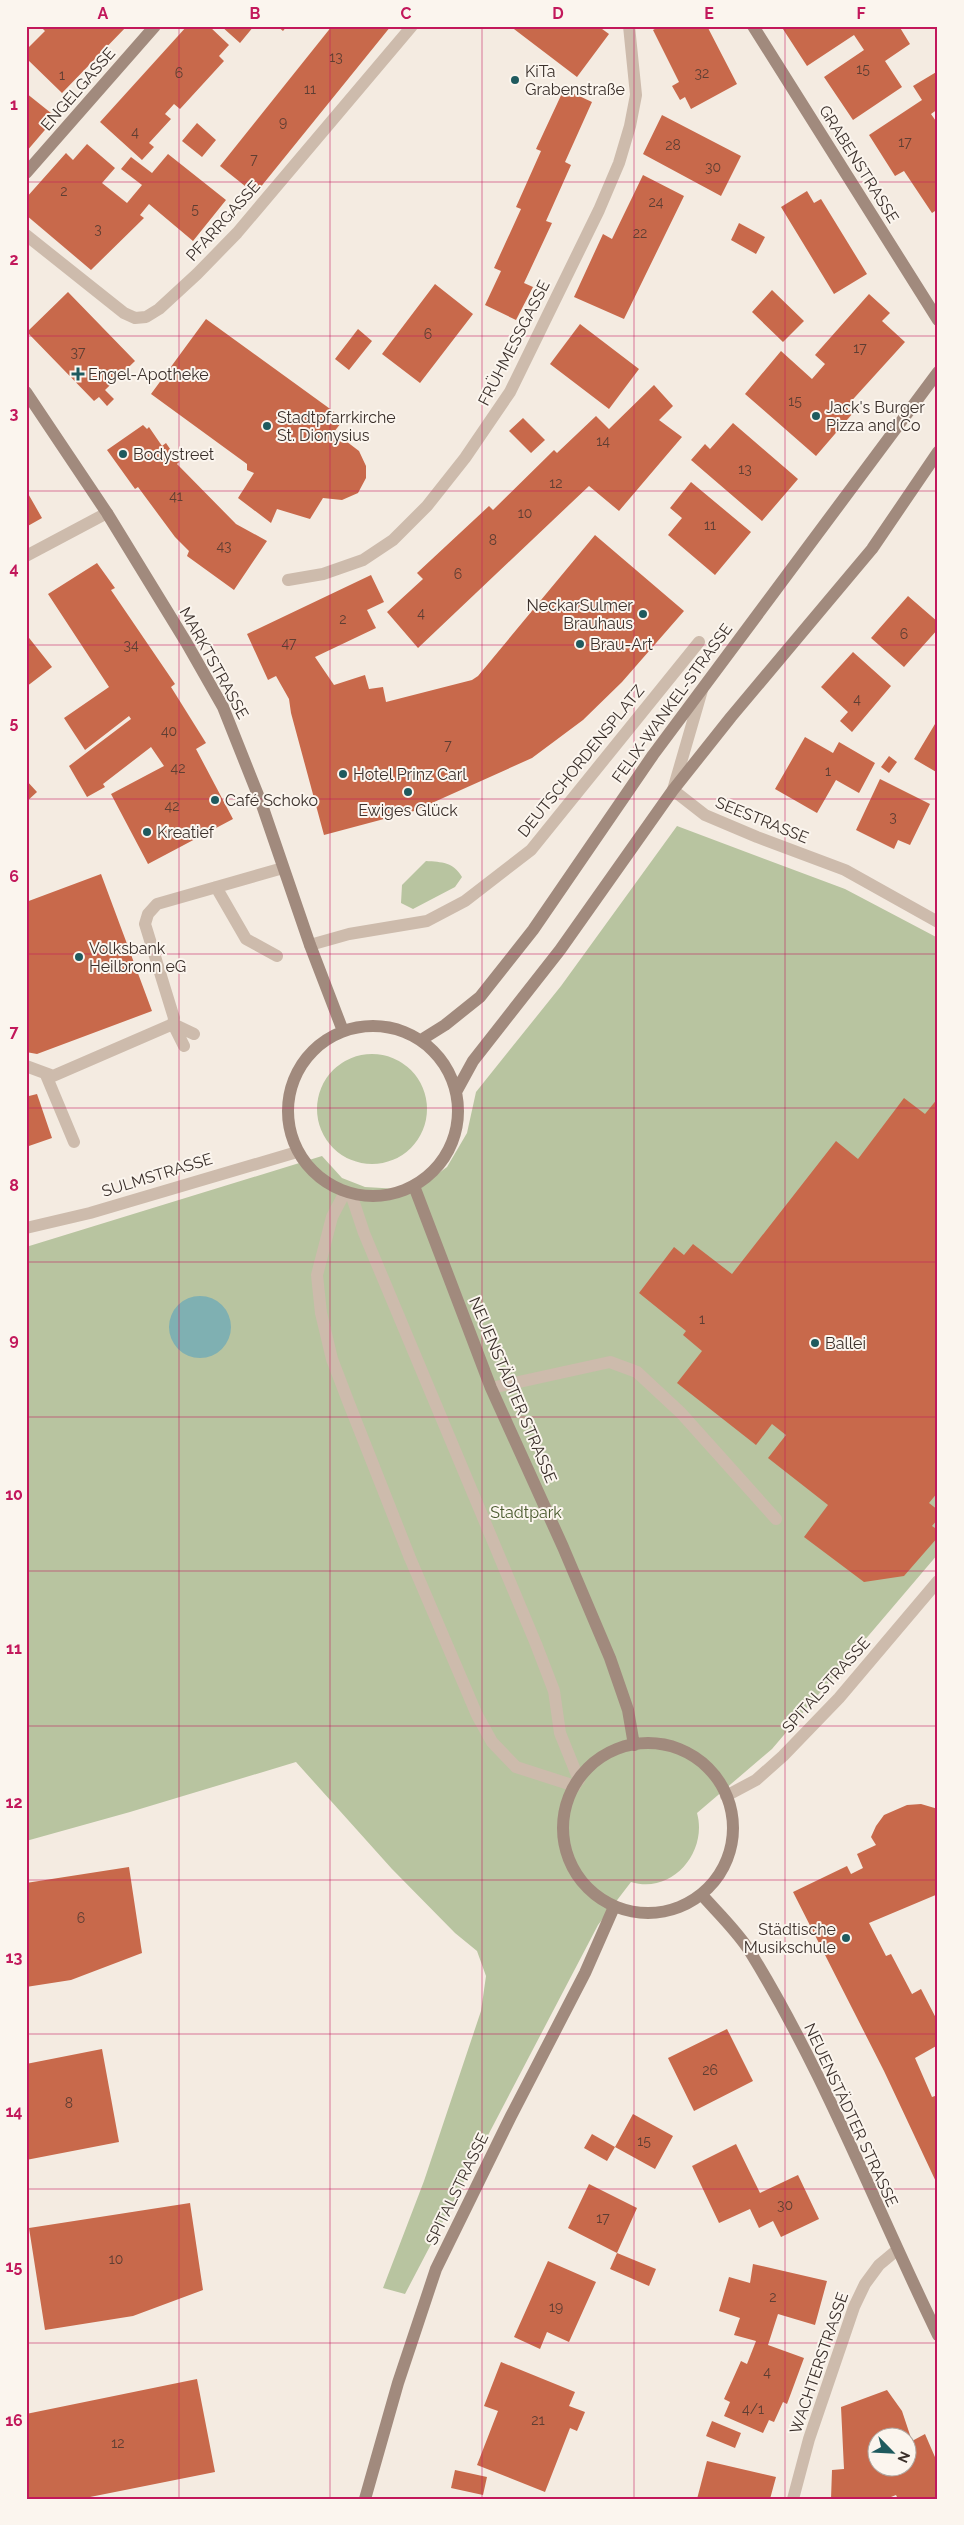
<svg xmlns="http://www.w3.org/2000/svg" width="964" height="2525" font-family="Raleway,sans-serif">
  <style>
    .green { fill: #b8c4a0 }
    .water { fill: #7fb0b2 }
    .building { fill: #c8694b; fill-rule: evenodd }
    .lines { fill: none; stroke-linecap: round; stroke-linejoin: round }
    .lane { stroke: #cdbbac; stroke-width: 12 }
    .street { stroke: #cdbbac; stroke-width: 12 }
    .secondary { stroke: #a18a7d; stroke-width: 12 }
    .grid { fill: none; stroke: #c2185b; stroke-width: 1; stroke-opacity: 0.55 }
    .poi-dot { fill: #1f5a5e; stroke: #fbf5ee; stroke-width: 2 }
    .labels { text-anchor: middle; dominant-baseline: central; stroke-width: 4; stroke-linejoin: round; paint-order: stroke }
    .number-label { font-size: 14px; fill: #5e3e33 }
    .poi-label { font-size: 16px; fill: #3b302b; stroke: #fbf5ee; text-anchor: start }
    .street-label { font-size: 16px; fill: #3b302b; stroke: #fbf5ee }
    .park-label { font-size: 16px; fill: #4a5a2e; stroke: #fbf5ee }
    .neatline { fill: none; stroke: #c2185b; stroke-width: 2 }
    .grid-label { font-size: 16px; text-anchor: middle; font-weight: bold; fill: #c2185b }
  </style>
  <rect width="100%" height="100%" fill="#f4ebe1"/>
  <path class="green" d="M677 826 845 889 938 938V1554L772 1749 697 1813C708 1852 672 1895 631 1882L598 1925 405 2294 383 2288 424 2181 481 2011 486 1976 477 1951 455 1933 392 1869 296 1762 130 1812 26 1841V1247L322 1156 342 1178 365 1187 416 1190 447 1167 467 1133 476 1092 561 986Z
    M426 861C442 862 453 862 462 877L455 887 413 909 401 903 402 885Z
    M317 1109a55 55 0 1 1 110 0a55 55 0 1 1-110 0Z"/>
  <path class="water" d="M169 1327a31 31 0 1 1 62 0a31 31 0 1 1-62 0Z"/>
  <path class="building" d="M40 26H127L62 93 26 58V50L45 31Z
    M187 26H209L229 45 219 56 224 61 180 109 174 104 165 114 171 119 149 143 154 147 142 160 100 122Z
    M221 26H254L240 43Z
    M277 26H287L283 31Z
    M332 26H391L255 194 220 166Z
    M510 26H598L609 34 577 77Z
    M660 26H707L737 84 691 109 685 97 680 100 672 86 679 82 653 30Z
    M781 26H899L910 44 885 61 902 87 853 120 824 77 864 50 854 35 807 66Z
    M938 71V109L931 114 938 124V209L932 213 904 171 895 176 869 135 922 100 913 86Z
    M564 89 592 102 565 162 571 165 546 221 552 223 524 283 533 287 516 320 485 305 501 271 494 268 521 209 516 207 541 151 536 149Z
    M26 93 56 117 26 152Z
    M662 115 741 156 721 196 643 154Z
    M197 123 216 140 202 157 182 141Z
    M87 144 115 168 102 183 127 203 142 185 121 169 131 157 152 173 168 154 226 200 193 241 149 204 140 215 144 218 91 270 26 215V198L66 153 73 160Z
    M643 175 684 196 624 319 574 297 603 234 612 239Z
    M807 191 814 203 821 199 867 274 834 294 781 207Z
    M739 223 765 237 756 254 731 240Z
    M435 284 473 314 420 383 382 354Z
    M772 290 804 321 783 342 752 312Z
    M68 292 135 361 105 390 114 399 107 406 99 397 94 401 27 332Z
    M869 294 890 313 882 321 905 342 846 407 853 413 816 456 745 394 781 351 812 379 825 364 815 355Z
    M206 319 344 419 334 432 359 451 366 466V478L358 493 342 500 323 498 310 519 277 509 271 523 238 498 254 473 247 470V464L151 394Z
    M580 324 639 369 609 409 550 364Z
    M358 329 372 341 349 370 335 359Z
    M654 385 673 406 659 420 682 437 619 511 589 486 418 648 387 612 423 579 417 573 489 506 493 510 554 450 557 453 596 416 609 429Z
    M523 418 545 440 531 453 509 431Z
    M733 423 798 479 762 521 691 460 705 444 710 449Z
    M143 425 147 429 149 427 162 446 166 443 179 462 177 464 236 524 267 541 234 590 187 556 189 551 175 537 138 487 135 489 107 450Z
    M691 482 751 532 715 575 668 535 682 518 670 508Z
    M26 490 42 518 26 527Z
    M595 535 684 611 622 682 583 720 532 758 414 811 324 835 291 713 289 699 276 676 268 680 247 634 371 575 384 602 367 610 376 628 315 657 334 685 365 675 369 689 383 687 386 702 472 680 478 676Z
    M97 563 115 588 111 590 175 684 171 687 206 743 196 749 233 819 148 864 111 794 164 766 151 747 103 784 105 787 87 797 69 766 131 719 129 716 85 750 64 718 109 687 48 594Z
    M908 596 938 622V629L904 667 871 638Z
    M26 634 52 667 26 687Z
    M853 652 891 686 852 732 840 721 848 712 821 687Z
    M938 719V773L914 759Z
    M805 737 833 753 839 742 875 763 859 793 836 780 817 813 775 789Z
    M889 756 897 762 889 773 881 767Z
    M880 779 930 804 910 845 898 840 894 849 856 830Z
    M26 780 37 792 26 802Z
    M101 874 152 1011 37 1054 26 1052V902Z
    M26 1089 29 1096 37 1094 52 1138 26 1147Z
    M904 1098 925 1114 938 1098V1492L929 1503 938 1510V1519L932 1526 938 1530V1537L904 1576 864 1582 804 1537 828 1505 768 1458 786 1435 772 1424 756 1445 677 1383 702 1351 683 1335 686 1331 639 1293 674 1247 684 1255 693 1244 732 1274 836 1141 858 1159Z
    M921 1804 938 1809V1894L869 1923 886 1956 891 1954 912 1994 921 1989 938 2022V2045L915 2058 932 2097 938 2095V2186L884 2071 793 1892 847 1866 851 1874 863 1868 857 1854 876 1845 871 1837 876 1826 884 1815 907 1805Z
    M129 1867 142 1953 71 1980 26 1987V1883Z
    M727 2029 753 2081 694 2111 668 2058Z
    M102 2049 119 2142 26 2160V2064Z
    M633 2114 673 2136 655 2169 615 2147 607 2161 584 2148 592 2134 615 2147Z
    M736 2144 760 2193 798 2175 819 2219 781 2237 773 2221 759 2228 750 2209 719 2223 692 2166Z
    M589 2184 637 2208 617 2253 568 2228Z
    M190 2203 203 2290 133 2316 45 2330 29 2228Z
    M617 2253 656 2269 649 2286 610 2269Z
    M548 2261 596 2282 569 2342 547 2332 540 2349 514 2337Z
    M753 2264 827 2281 815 2325 778 2314 768 2345 804 2358 787 2404 783 2402 774 2422 769 2420 763 2433 724 2416 730 2402 724 2399 741 2361 747 2364 756 2341 734 2335 740 2318 719 2311 729 2277 750 2283Z
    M501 2362 575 2392 569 2406 585 2412 577 2431 570 2428 545 2492 477 2465 498 2411 484 2406Z
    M197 2379 215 2472 80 2499H26V2414Z
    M887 2390 902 2411 912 2441 925 2434 938 2464V2499H898L896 2495 886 2499H831L832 2470 844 2469 841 2407ZM876 2438H906V2468H876Z
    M712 2421 741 2433 735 2448 706 2436Z
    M707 2461 776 2477 770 2499H697Z
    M455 2470 487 2477 483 2495 451 2488Z"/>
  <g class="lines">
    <path class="lane" d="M26 235 124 313 135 318 146 317 159 309 197 274 237 233 412 26
      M288 580 323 574 363 560 393 540 427 506 465 458 510 392 599 210 619 163 630 126 636 95 629 26
      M345 1192 332 1217 317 1275 321 1313 332 1359 348 1401 410 1558 477 1715 492 1742 516 1767 575 1786
      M351 1194 364 1233 536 1644 554 1691 560 1733 579 1780
      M491 1388 610 1362 637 1372 681 1413 776 1519"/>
    <path class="street" d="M26 556 107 513
      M702 690 673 790 705 815 757 837 845 870 938 922
      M216 887 246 939 277 956
      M310 945 349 934 427 921 465 901 531 850 699 642
      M173 1024 184 1046
      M173 1024 194 1034
      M26 1066 53 1076 173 1024 174 1018 145 924 148 914 157 904 283 868
      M46 1075 74 1142
      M26 1228 90 1213 297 1152
      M726 1796 756 1780 783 1756 839 1698 938 1581
      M793 2499 809 2439 854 2307 865 2284 879 2265 897 2250"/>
    <path class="secondary" d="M753 26 938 320
      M26 173 155 26
      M26 392 107 513 186 642 223 707 262 805 310 945 343 1031
      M288 1111a85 85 0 1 1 170 0a85 85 0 1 1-170 0Z
      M421 1040 445 1025 480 997 533 930 653 755 938 372
      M456 1092 473 1061 560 950 673 790 731 717 872 549 938 452
      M414 1186 491 1388 563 1547 610 1658 628 1710 634 1745
      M563 1828a85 85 0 1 1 170 0a85 85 0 1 1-170 0Z
      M702 1895C717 1912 736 1930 749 1950 824 2071 875 2206 938 2335
      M365 2499 398 2383 436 2269 511 2116 585 1973 614 1907"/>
  </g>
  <path class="grid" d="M179 26V2499M330 26V2499M482 26V2499M634 26V2499M785 26V2499M26 182H938M26 336H938M26 491H938M26 645H938M26 799H938M26 954H938M26 1108H938M26 1262H938M26 1417H938M26 1571H938M26 1726H938M26 1880H938M26 2034H938M26 2189H938M26 2343H938"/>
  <g class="poi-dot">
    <circle cx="515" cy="80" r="5"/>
    <path d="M75.5 366.5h5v5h5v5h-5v5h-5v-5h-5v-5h5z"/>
    <circle cx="816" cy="416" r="5"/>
    <circle cx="267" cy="426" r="5"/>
    <circle cx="123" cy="454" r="5"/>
    <circle cx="643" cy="614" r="5"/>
    <circle cx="580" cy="644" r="5"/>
    <circle cx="343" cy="774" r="5"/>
    <circle cx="408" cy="792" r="5"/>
    <circle cx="215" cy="800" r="5"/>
    <circle cx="147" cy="832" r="5"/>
    <circle cx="79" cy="957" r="5"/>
    <circle cx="815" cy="1343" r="5"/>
    <circle cx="846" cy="1938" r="5"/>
  </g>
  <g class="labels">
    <g class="number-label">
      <text x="336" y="57">13</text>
      <text x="863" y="69">15</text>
      <text x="179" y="73">6</text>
      <text x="702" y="73">32</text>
      <text x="62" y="75">1</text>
      <text x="310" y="89">11</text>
      <text x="283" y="122">9</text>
      <text x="135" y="132">4</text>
      <text x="905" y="142">17</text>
      <text x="673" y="145">28</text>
      <text x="254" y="159">7</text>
      <text x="713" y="167">30</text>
      <text x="64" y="191">2</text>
      <text x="656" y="202">24</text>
      <text x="195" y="209">5</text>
      <text x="98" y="229">3</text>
      <text x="640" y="233">22</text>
      <text x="428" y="334">6</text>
      <text x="860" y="348">17</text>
      <text x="78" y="352">37</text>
      <text x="795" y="401">15</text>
      <text x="603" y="441">14</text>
      <text x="745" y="469">13</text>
      <text x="556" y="483">12</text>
      <text x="176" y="496">41</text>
      <text x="525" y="513">10</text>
      <text x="710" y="525">11</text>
      <text x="493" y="540">8</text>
      <text x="224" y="546">43</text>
      <text x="458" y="574">6</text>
      <text x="421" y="613">4</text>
      <text x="343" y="619">2</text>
      <text x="904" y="634">6</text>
      <text x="289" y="643">47</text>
      <text x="131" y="645">34</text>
      <text x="857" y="699">4</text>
      <text x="169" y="731">40</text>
      <text x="448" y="745">7</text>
      <text x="178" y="768">42</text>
      <text x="828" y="771">1</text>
      <text x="172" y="806">42</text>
      <text x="893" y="817">3</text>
      <text x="702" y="1319">1</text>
      <text x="81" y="1918">6</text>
      <text x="710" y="2070">26</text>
      <text x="69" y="2103">8</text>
      <text x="644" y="2141">15</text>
      <text x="785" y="2205">30</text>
      <text x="603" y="2218">17</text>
      <text x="116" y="2259">10</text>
      <text x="773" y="2297">2</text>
      <text x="556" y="2307">19</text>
      <text x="767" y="2372">4</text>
      <text x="753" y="2409">4/1</text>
      <text x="538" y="2420">21</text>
      <text x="118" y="2443">12</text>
    </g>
    <g class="poi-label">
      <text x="525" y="71">KiTa<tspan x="525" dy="18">Grabenstraße</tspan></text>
      <text x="88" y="374">Engel-Apotheke</text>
      <text x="826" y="407">Jack's Burger<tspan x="826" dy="18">Pizza and Co</tspan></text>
      <text x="277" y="417">Stadtpfarrkirche<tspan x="277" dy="18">St. Dionysius</tspan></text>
      <text x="133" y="454">Bodystreet</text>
      <text x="633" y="605" text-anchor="end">NeckarSulmer<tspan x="633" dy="18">Brauhaus</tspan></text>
      <text x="590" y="644">Brau-Art</text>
      <text x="353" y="774">Hotel Prinz Carl</text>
      <text x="225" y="800">Café Schoko</text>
      <text x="408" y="810" text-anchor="middle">Ewiges Glück</text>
      <text x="157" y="832">Kreatief</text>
      <text x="89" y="948">Volksbank<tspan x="89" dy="18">Heilbronn eG</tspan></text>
      <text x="825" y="1343">Ballei</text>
      <text x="836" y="1929" text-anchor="end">Städtische<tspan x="836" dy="18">Musikschule</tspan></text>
    </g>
    <g class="street-label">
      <text transform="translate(78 89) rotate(-49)">ENGELGASSE</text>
      <text transform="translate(859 164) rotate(58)">GRABENSTRASSE</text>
      <text transform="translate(223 221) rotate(-48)">PFARRGASSE</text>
      <text transform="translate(514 343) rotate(-63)">FRÜHMESSGASSE</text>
      <text transform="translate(214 663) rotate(61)">MARKTSTRASSE</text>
      <text transform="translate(672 703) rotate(-54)">FELIX-WANKEL-STRASSE</text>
      <text transform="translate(581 761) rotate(-51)">DEUTSCHORDENSPLATZ</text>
      <text transform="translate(762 820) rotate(22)">SEESTRASSE</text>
      <text transform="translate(157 1175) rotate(-17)">SULMSTRASSE</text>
      <text transform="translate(513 1390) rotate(67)">NEUENSTÄDTER STRASSE</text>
      <text transform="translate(826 1685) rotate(-48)">SPITALSTRASSE</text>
      <text transform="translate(851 2115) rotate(65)">NEUENSTÄDTER STRASSE</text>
      <text transform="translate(457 2189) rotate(-64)">SPITALSTRASSE</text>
      <text transform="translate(819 2363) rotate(-71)">WACHTERSTRASSE</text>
    </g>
    <g class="park-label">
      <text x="526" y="1512">Stadtpark</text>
    </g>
  </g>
  <rect width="964" height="2525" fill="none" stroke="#fbf5ee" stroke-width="55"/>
  <g transform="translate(892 2452) rotate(114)"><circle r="24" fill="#fbf5ee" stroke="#aea6a0"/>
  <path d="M0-4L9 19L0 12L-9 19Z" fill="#1f5a5e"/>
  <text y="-8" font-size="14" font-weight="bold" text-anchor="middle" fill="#3b302b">N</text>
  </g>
  <rect x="28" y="28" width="908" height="2470" class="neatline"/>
  <g class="grid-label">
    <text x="103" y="19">A</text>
    <text x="255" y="19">B</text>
    <text x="406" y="19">C</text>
    <text x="558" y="19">D</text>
    <text x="709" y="19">E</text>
    <text x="861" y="19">F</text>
    <text x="14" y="110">1</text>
    <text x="14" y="265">2</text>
    <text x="14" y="419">3</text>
    <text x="14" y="574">4</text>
    <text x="14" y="728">5</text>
    <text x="14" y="882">6</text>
    <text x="14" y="1037">7</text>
    <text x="14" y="1191">8</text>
    <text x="14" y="1345">9</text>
    <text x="14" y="1500">10</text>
    <text x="14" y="1654">11</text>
    <text x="14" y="1808">12</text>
    <text x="14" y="1963">13</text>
    <text x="14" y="2117">14</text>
    <text x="14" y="2272">15</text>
    <text x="14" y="2426">16</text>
  </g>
</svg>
